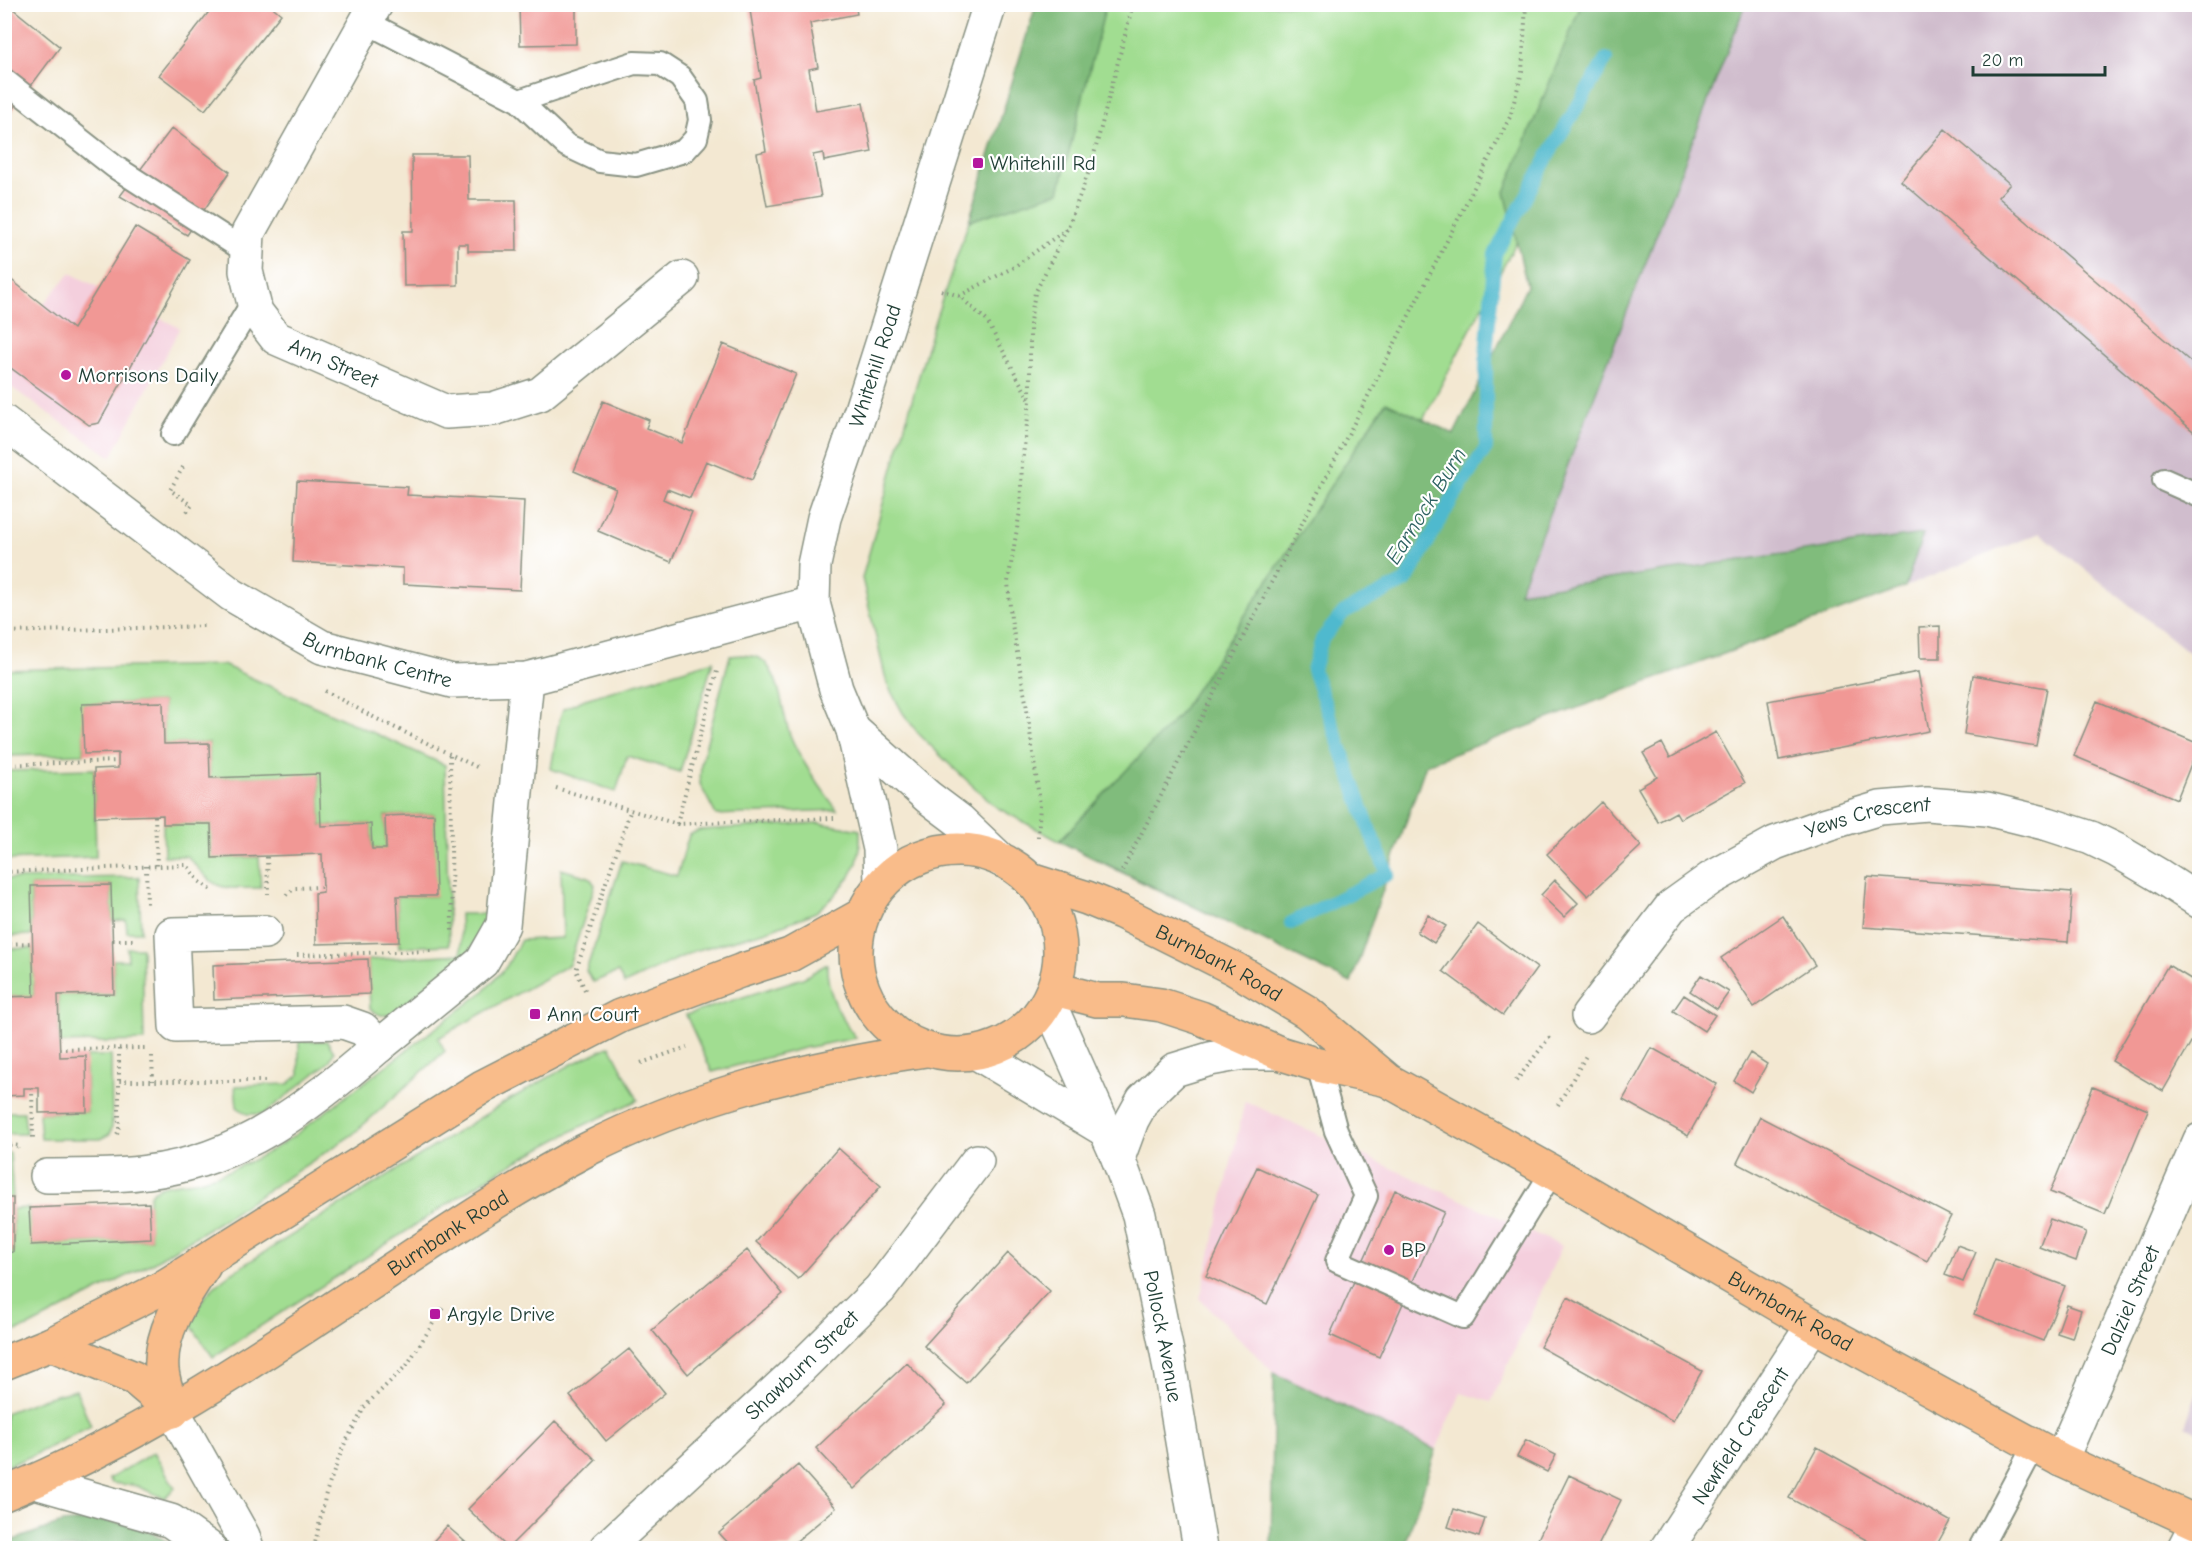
<svg xmlns="http://www.w3.org/2000/svg" width="2204" height="1553" font-family="'Comic Neue',sans-serif">
  <style>
    .built { fill: #f4cfdd }
    .industrial { fill: #d0bdcd }
    .green { fill: #a1dd91; stroke: #608d62; stroke-width: 1.5 }
    .forest { fill: #80bc7b; stroke: #507c58; stroke-width: 1.5 }
    .lines { fill: none; stroke-linecap: round; stroke-linejoin: round }
    .stream { stroke: #50b9ce; stroke-width: 14 }
    .building { fill: #f19895 }
    .service-casing { stroke: #899283; stroke-width: 26 }
    .minor-casing { stroke: #899283; stroke-width: 36 }
    .tertiary-casing { stroke: #899283; stroke-width: 36 }
    .primary-casing { stroke: #899283; stroke-width: 36 }
    .path { stroke: #899283; stroke-width: 4; stroke-dasharray: 1.5 4.5; stroke-linecap: butt }
    .service { stroke: #fff; stroke-width: 22 }
    .minor { stroke: #fff; stroke-width: 33 }
    .tertiary { stroke: #fff; stroke-width: 33 }
    .primary { stroke: #f9bc8a; stroke-width: 33 }
    .poi-dot { fill: #b5179e; stroke: #fff; stroke-width: 2 }
    .labels { text-anchor: middle; dominant-baseline: central; stroke-width: 4.5; stroke-linejoin: round; paint-order: stroke }
    .poi-label { font-size: 21px; fill: #1f3d34; stroke: #fff; text-anchor: start }
    .street-label { font-size: 21px; fill: #1f3d34; stroke: #fff }
    .water-label { font-size: 22px; font-style: italic; fill: #2e6262; stroke: #fff }
  </style>
  <rect width="100%" height="100%" fill="#fff"/>
  <filter id="ink" filterUnits="userSpaceOnUse"><feTurbulence type="fractalNoise" baseFrequency=".0167" numOctaves="2"/><feDisplacementMap in="SourceGraphic" scale="12" xChannelSelector="R" yChannelSelector="G"/><feConvolveMatrix kernelMatrix="1 2 1 2 8 2 1 2 1" color-interpolation-filters="sRGB"/></filter>
  <filter id="wash" filterUnits="userSpaceOnUse"><feTurbulence type="fractalNoise" baseFrequency=".008" numOctaves="4" result="noise"/><feDisplacementMap in="SourceGraphic" scale="24" xChannelSelector="R" yChannelSelector="G"/><feGaussianBlur stdDeviation="1.35" result="paint"/><feColorMatrix in="noise" values="0 0 0 0 0 0 0 0 0 0 0 0 0 0 0 0 0 1.4 0 .05"/><feComposite in="paint" operator="in"/></filter>
  <g filter="url(#wash)">
    <rect width="100%" height="100%" fill="#f3e8d2"/>
    <path class="built" d="M70 273 180 328 111 457 5 383V358L43 305Z
      M1245 1101 1562 1246 1491 1402 1461 1393 1436 1450 1274 1373 1200 1299Z"/>
    <path class="industrial" d="M1745 5H2199V661L2040 533 1905 587 1922 534 1519 592Z
      M2199 1386V1432L2185 1426Z"/>
    <path class="green" d="M1037 5H1641L1386 490 1175 899 1059 841 996 807 948 763 918 733 903 713 887 684 862 578 933 326 969 221Z
      M742 655C752 656 761 656 767 665 782 684 782 713 790 735 801 762 820 786 837 810L716 815 700 784 701 763 730 656Z
      M713 661 680 772 627 756 616 792 551 769 559 721 563 709 585 699Z
      M223 665 445 765 449 945 399 947 397 896H435L434 814 385 816 386 849H372L371 824 321 826 319 775 210 778 209 743 164 744 163 702 83 704 84 754 5 756 4 670Z
      M94 769 96 857 5 860 4 771Z
      M819 823 860 830V848L857 863 849 878 833 897 816 912 767 931 694 951 624 984 618 972 593 982 586 971 622 861 677 876 689 835 700 830Z
      M163 824H211L212 858 259 857 261 888C215 889 217 890 187 856H164Z
      M561 869 589 877 595 885 569 965 438 1038 445 1051 352 1135 227 1217 152 1263 30 1326 5 1335V1253L13 1252V1209L29 1208 32 1245 151 1239C150 1229 146 1201 151 1193 158 1183 183 1183 195 1181 230 1173 261 1158 291 1138L483 992 506 967 521 940 563 938Z
      M139 877 141 932H127L126 920 112 921 111 885 31 886 32 935 5 936V879Z
      M460 914H490L469 952 392 1014C382 1017 378 1015 370 1008L368 960 461 954Z
      M33 948 34 996 5 997 4 949Z
      M127 948H142L144 1041 60 1043 58 995 114 994 113 960H128Z
      M827 964C826 992 840 1017 856 1038L804 1048 712 1072 686 1015 803 978Z
      M299 1041H327L334 1052 329 1062 264 1114H247L237 1107 235 1086 288 1084 299 1075Z
      M610 1046 638 1100 578 1128 497 1172 213 1357 190 1324C200 1299 210 1289 231 1273L507 1101 572 1064Z
      M86 1056H111L112 1126 110 1134 100 1139H41L39 1113 87 1112Z
      M5 1112H24L26 1134H5Z
      M5 1153H10L13 1198H5Z
      M76 1390 91 1426 36 1454 5 1467V1413L45 1398Z
      M154 1452 175 1488 164 1498 137 1486 112 1483 109 1479Z"/>
    <path class="forest" d="M1036 5H1106L1059 192 969 221Z
      M1581 5H1745L1519 592 1923 534 1905 587 1426 764 1351 983 1059 841 1179 715 1386 402 1454 434 1527 286 1505 192Z
      M1274 1373 1436 1450 1404 1548H1271Z
      M95 1520C125 1523 152 1527 174 1548H5V1543L62 1523Z"/>
    <g class="lines">
      <path class="stream" d="M1291 923 1388 874 1371 834 1313 670 1322 639 1344 612 1406 581 1451 501 1486 448V355L1495 254 1553 147 1606 59"/>
    </g>
    <g id="blocks">
      <path class="building" d="M4 4H7L60 47 4 122Z
        M215 4H269L281 14 205 110 159 75Z
        M519 4H576V44L520 45Z
        M749 4H855L857 14 810 23 818 67 809 69 816 111 863 103 872 152 824 161 823 153 813 155 821 197 767 206 757 153 766 151 754 80 761 78Z
        M172 128 230 172 187 235 120 196Z
        M1945 129 2010 184 1998 197 2199 369V436L1901 181Z
        M412 155H468L469 200H516L517 251H468V244H458V285L404 286 403 231H413Z
        M135 227 190 260 99 423 89 425 4 363V274L73 329Z
        M723 344 796 374 752 480 706 461 690 498 667 489 663 499 692 512 671 562 598 531 616 489 574 471 603 401 649 420 646 428 682 443Z
        M297 481 408 487 407 495 524 501 520 590 403 584V568L293 562Z
        M1940 626V658H1920L1919 627Z
        M1918 672 1929 731 1779 760 1768 701Z
        M1973 675 2047 688 2036 746 1964 734Z
        M2097 701 2199 744 2177 799 2074 756Z
        M163 702 164 744 209 743 210 778 319 774 321 826 371 824 372 849H386L385 816 434 814 436 896H397L399 942 316 944 315 893 323 892 322 854 212 858 211 824H163V815L95 817 94 769 118 768V753L84 754 82 704Z
        M1716 732 1745 783 1680 819 1676 812 1658 822 1638 788 1657 777 1643 753 1662 743 1670 758Z
        M1601 802 1641 846 1588 896 1547 854Z
        M1867 877 2072 892 2068 942 1863 927Z
        M1555 880 1578 903 1564 917 1541 895Z
        M111 885 114 994 58 995 60 1057 86 1056 87 1112 39 1113V1088H24V1095L4 1096V997L34 996 31 886Z
        M1428 915 1446 926 1434 943 1417 932Z
        M1783 916 1815 965 1754 1007 1721 958Z
        M1478 924 1537 968 1503 1015 1443 971Z
        M368 959 370 994 214 1000 213 965Z
        M2168 965 2199 984V1028L2163 1091 2112 1061Z
        M1701 975 1729 992 1717 1009 1690 991Z
        M1684 995 1715 1015 1704 1031 1673 1011Z
        M1652 1048 1717 1084 1688 1136 1623 1100Z
        M1750 1053 1767 1064 1751 1092 1734 1081Z
        M2093 1087 2148 1110 2105 1214 2050 1192Z
        M1760 1117 1951 1216 1927 1261 1737 1163Z
        M838 1148 881 1186 798 1279 756 1242Z
        M1257 1167 1318 1195 1267 1304 1206 1276Z
        M1395 1190 1444 1212 1379 1357 1330 1335Z
        M4 1198H13V1252L4 1253Z
        M149 1203 151 1239 31 1245 29 1208Z
        M2050 1219 2086 1232 2076 1261 2039 1247Z
        M1957 1245 1976 1252 1963 1282 1945 1275Z
        M747 1250 783 1294 688 1374 652 1330Z
        M1008 1253 1050 1291 966 1383 924 1346Z
        M1995 1259 2065 1286 2043 1341 1974 1314Z
        M1568 1297 1702 1371 1673 1421 1540 1347Z
        M2067 1305 2081 1310 2072 1338 2057 1333Z
        M629 1349 665 1393 606 1441 570 1396Z
        M907 1363 946 1405 854 1489 816 1448Z
        M555 1421 596 1460 508 1548 468 1509Z
        M1526 1440 1556 1455 1547 1472 1517 1457Z
        M1817 1447 1950 1521 1935 1548H1881L1789 1498Z
        M798 1465 836 1508 788 1548H733L719 1533Z
        M1569 1475 1621 1500 1597 1548H1548L1536 1543Z
        M1454 1509 1485 1519 1479 1537 1448 1527Z
        M447 1526 472 1548H427Z"/>
    </g>
  </g>
  <g filter="url(#ink)">
    <use href="#blocks" fill-opacity="0" stroke="#899283" stroke-width="1.5"/>
    <g class="lines">
      <defs>
        <path id="service" d="M366 22 519 101 634 63 660 64 680 77 697 101 700 120 696 138 684 151 636 165 600 161 566 145 519 101
          M4 80 115 167 247 252
          M173 434 253 302
          M2164 480 2200 496
          M1318 1065 1336 1131 1366 1196 1337 1261 1463 1317 1552 1172
          M1980 1548 2034 1446"/>
        <g id="minor">
          <path id="s1" d="M376 4 248 233 246 271 256 312 276 338 446 412 493 409 540 394 682 278"/>
          <path id="s2" d="M4 422 232 595 322 647 452 681 527 679 813 603"/>
          <path d="M853 730 928 797 960 821 1001 860"/>
          <path id="s3" d="M881 884 880 849 853 730 836 689 813 603 814 565 824 518 861 410 990 4"/>
          <path d="M265 932 172 934 176 1026 343 1022 363 1029 379 1046 482 962 503 925 527 679"/>
          <path id="s4" d="M1588 1016 1671 907 1710 879 1775 843 1827 824 1880 808 1927 804 1987 809 2048 824 2091 838 2116 850 2160 876 2200 902"/>
          <path d="M47 1176C80 1175 114 1177 147 1172 240 1161 311 1105 379 1046"/>
          <path d="M173 1411 243 1536 247 1548"/>
          <path id="s5" d="M2061 1460 2200 1140"/>
          <path d="M35 1482 171 1521 209 1548"/>
          <path id="s6" d="M606 1548 796 1372 880 1289 977 1161"/>
          <path id="s7" d="M1667 1548 1813 1325"/>
          <path d="M2184 1548 2197 1523"/>
        </g>
        <g id="tertiary">
          <path id="s8" d="M1049 1003 1118 1158 1139 1215 1167 1352 1200 1548"/>
          <path d="M977 1053 1105 1130"/>
          <path d="M1118 1158 1132 1120 1143 1100 1174 1070 1210 1059 1243 1053H1279"/>
        </g>
        <g id="primary">
          <circle cx="958" cy="952" r="102"/>
          <path id="s9" d="M1030 880 1087 898 1121 912 1235 969 1307 1012 1389 1081 1552 1172 1813 1325 2061 1460 2200 1524"/>
          <path d="M1055 989 1097 1000H1124L1161 1005 1201 1018 1279 1053 1318 1065 1383 1079"/>
          <path d="M51 1344 134 1378 173 1411"/>
          <path d="M4 1363 51 1344 162 1288 482 1087 620 1016 740 971 790 955 862 915"/>
          <path d="M173 1411C169 1398 163 1383 162 1370 159 1331 184 1296 204 1266"/>
          <path id="s10" d="M4 1494C148 1435 274 1347 403 1262 462 1223 521 1184 584 1151 693 1095 805 1068 926 1050"/>
        </g>
      </defs>
      <use href="#service" class="service-casing"/>
      <use href="#minor" class="minor-casing"/>
      <use href="#tertiary" class="tertiary-casing"/>
      <use href="#primary" class="primary-casing"/>
      <path class="path" d="M941 290 959 296 987 321 1029 399
        M959 296 1014 267 1068 228
        M183 467 170 490 192 505 187 512
        M4 632 205 626
        M325 691 377 719 479 768
        M450 755 452 931
        M4 765 118 761
        M556 788 677 824 834 818
        M155 816 157 866
        M677 824 717 671
        M1038 837 1040 805 1026 702 1011 619 1008 582 1020 511 1022 463 1030 401V321L1035 293 1068 227 1091 166 1133 4
        M267 857 268 894
        M146 866 147 904
        M1122 871 1368 396 1510 117 1522 72 1526 4
        M4 872 187 865 199 881 214 892
        M286 895 295 888 322 887
        M113 940H133
        M4 944 33 943
        M297 955 431 951
        M585 990 576 970 631 809
        M59 1049 145 1048
        M119 1049V1081
        M152 1056 153 1081
        M641 1063 687 1047
        M1516 1081 1552 1034
        M32 1088 33 1139
        M1558 1105 1587 1054
        M117 1134 119 1131V1081H268
        M4 1144 19 1146V1149
        M314 1548 326 1493 343 1447 365 1406 407 1365 444 1306"/>
      <use href="#service" class="service"/>
      <use href="#minor" class="minor"/>
      <use href="#tertiary" class="tertiary"/>
      <use href="#primary" class="primary"/>
    </g>
  </g>
  <g class="poi-dot">
    <rect x="972" y="157" width="12" height="12" rx="3"/>
    <circle cx="66" cy="375" r="6"/>
    <rect x="529" y="1008" width="12" height="12" rx="3"/>
    <circle cx="1389" cy="1250" r="6"/>
    <rect x="429" y="1308" width="12" height="12" rx="3"/>
  </g>
  <g class="labels">
    <g class="poi-label">
      <text x="990" y="163">Whitehill Rd</text>
      <text x="78" y="375">Morrisons Daily</text>
      <text x="547" y="1014">Ann Court</text>
      <text x="1401" y="1250">BP</text>
      <text x="447" y="1314">Argyle Drive</text>
    </g>
    <g class="street-label">
      <text stroke="none"><textPath href="#s1" startOffset="438">Ann Street</textPath></text>
      <text stroke="none"><textPath href="#s3" startOffset="537">Whitehill Road</textPath></text>
      <text stroke="none"><textPath href="#s2" startOffset="447">Burnbank Centre</textPath></text>
      <text stroke="none"><textPath href="#s4" startOffset="356">Yews Crescent</textPath></text>
      <text stroke="none"><textPath href="#s9" startOffset="207">Burnbank Road</textPath></text>
      <text stroke="none"><textPath href="#s10" startOffset="516">Burnbank Road</textPath></text>
      <text stroke="none"><textPath href="#s5" startOffset="174">Dalziel Street</textPath></text>
      <text stroke="none"><textPath href="#s9" startOffset="878">Burnbank Road</textPath></text>
      <text stroke="none"><textPath href="#s8" startOffset="354">Pollock Avenue</textPath></text>
      <text stroke="none"><textPath href="#s6" startOffset="268">Shawburn Street</textPath></text>
      <text stroke="none"><textPath href="#s7" startOffset="134">Newfield Crescent</textPath></text>
    </g>
    <g class="water-label">
      <text transform="translate(1426 506) rotate(-58)">Earnock Burn</text>
    </g>
  </g>
  <rect width="2204" height="1553" fill="none" stroke="#fff" stroke-width="24"/>
  <path d="M1973 66v9h132v-9" fill="none" stroke="#1f3d34" stroke-width="3"/>
  <text x="1982" y="66" font-size="18" fill="#1f3d34" stroke="#ffffff" stroke-width="4.5" paint-order="stroke">20 m</text>
</svg>
